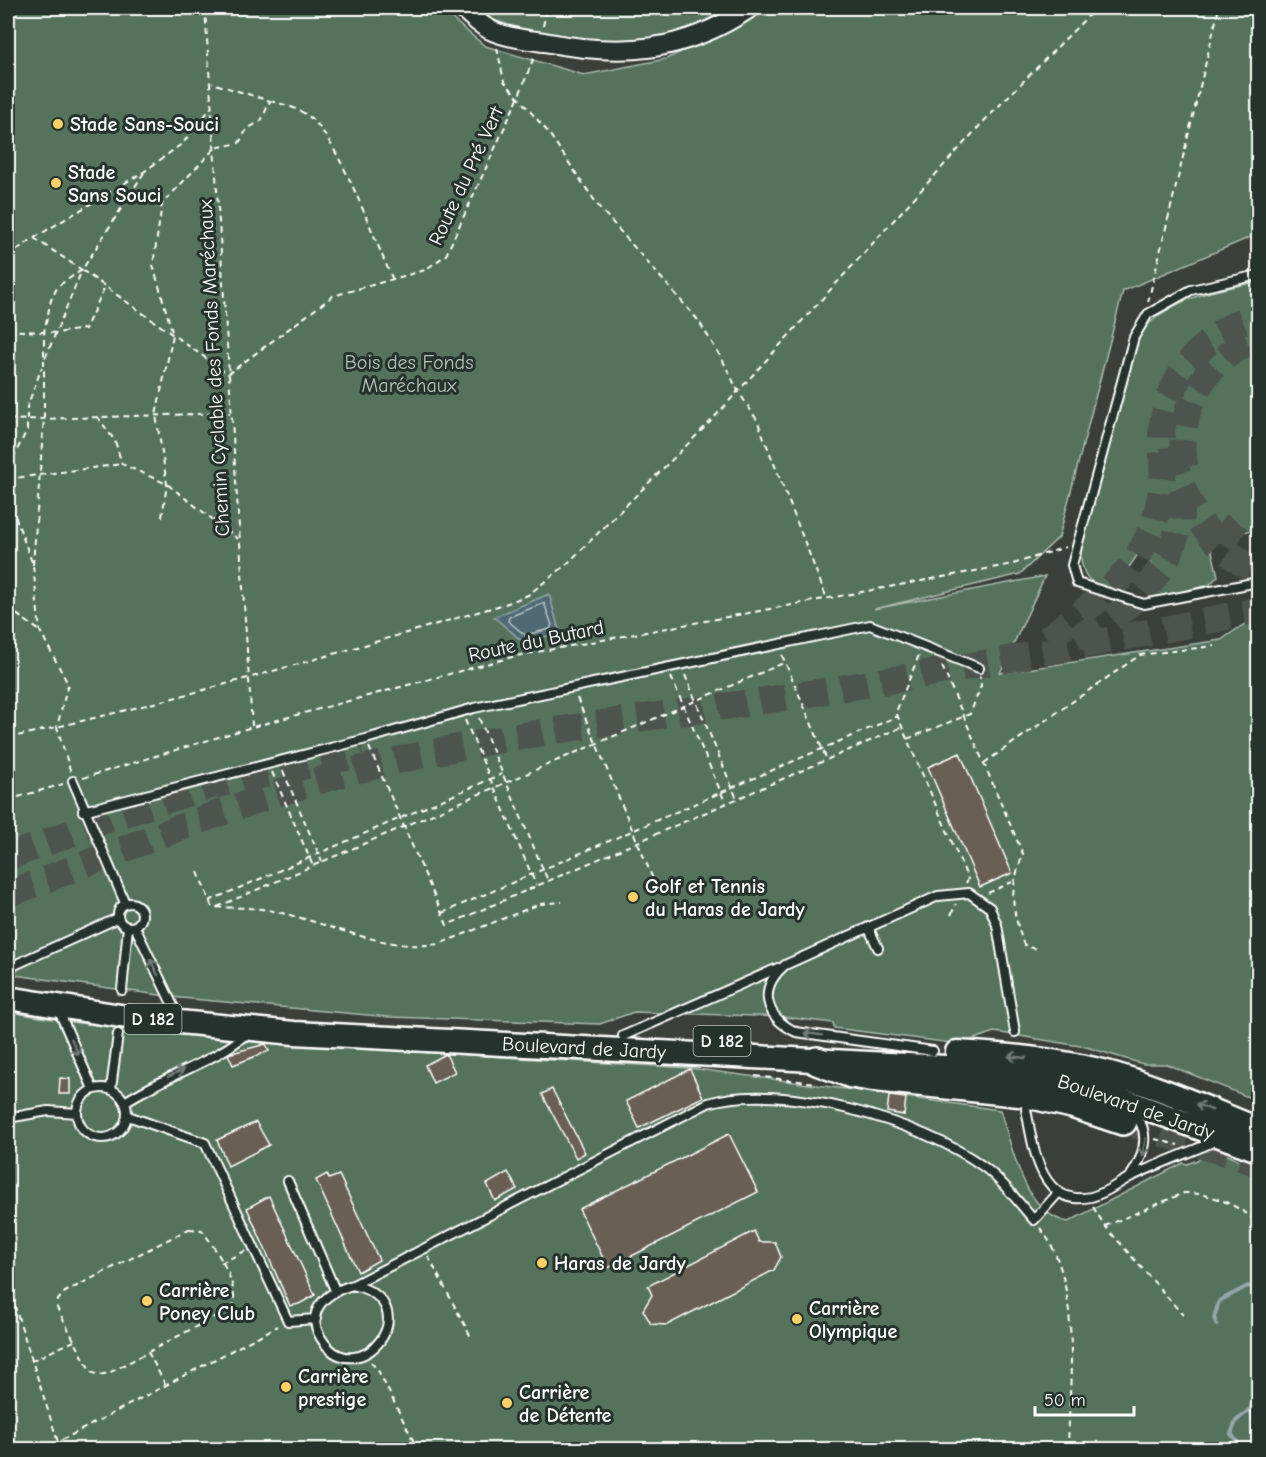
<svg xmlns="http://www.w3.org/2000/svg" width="1266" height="1457" font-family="'Comic Neue',sans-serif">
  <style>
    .green { fill: #54735c; stroke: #aab9ae; stroke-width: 1.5 }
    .water { fill: #4f6b75; stroke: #95a6ac; stroke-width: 1.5 }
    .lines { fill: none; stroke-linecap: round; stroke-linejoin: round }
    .shore { stroke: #b9c4c8; stroke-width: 1.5 }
    .stream { stroke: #95a6ac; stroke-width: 4 }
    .building { fill: #6a5f55; stroke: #fff; stroke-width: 1.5 }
    .motorway-tunnel { stroke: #4e534d; stroke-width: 27; stroke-dasharray: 27 14; stroke-linecap: butt }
    .service-casing { stroke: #fff; stroke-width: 12 }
    .tertiary-casing { stroke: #fff; stroke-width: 22 }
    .primary-casing { stroke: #fff; stroke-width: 27 }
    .motorway-casing { stroke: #fff; stroke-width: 32 }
    .path { stroke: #fff; stroke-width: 2; stroke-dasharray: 6 4.5; stroke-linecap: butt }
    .service { stroke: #26332d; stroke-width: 8 }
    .tertiary { stroke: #26332d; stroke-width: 18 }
    .primary { stroke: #26332d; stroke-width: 22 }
    .motorway { stroke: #26332d; stroke-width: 27 }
    .oneway { stroke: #727a76 }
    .poi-dot { fill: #ffd166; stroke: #26332d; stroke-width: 2 }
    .labels { text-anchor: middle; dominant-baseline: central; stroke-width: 6; stroke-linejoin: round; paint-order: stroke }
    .shield { fill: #26332d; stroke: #bec2c0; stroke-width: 1.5 }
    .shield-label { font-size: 18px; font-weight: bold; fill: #fff }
    .poi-label { font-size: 20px; font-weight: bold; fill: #fff; stroke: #26332d; text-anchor: start }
    .street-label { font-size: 20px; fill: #fff; stroke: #26332d }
    .park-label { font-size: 20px; fill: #b2c0b6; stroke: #26332d }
  </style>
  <rect width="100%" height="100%" fill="#3a4039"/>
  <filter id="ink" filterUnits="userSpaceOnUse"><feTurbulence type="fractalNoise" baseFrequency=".0167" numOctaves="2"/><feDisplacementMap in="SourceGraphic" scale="12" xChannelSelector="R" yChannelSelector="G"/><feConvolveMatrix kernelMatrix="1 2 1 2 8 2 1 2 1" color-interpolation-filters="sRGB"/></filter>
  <g filter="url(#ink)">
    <path class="green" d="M8 8H439L485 46 584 75 666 59 773 8H1258V234L1123 291 1059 537 1020 574 874 609 1045 576 1000 673 1221 640 1243 625 1258 622V1101L1166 1064H1143L1086 1047 1001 1033 994 1032 960 1044 834 1028 833 1023 784 1017 634 1012 600 1024 389 1017 181 998 8 974Z
      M477 8H729L661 44 585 50 491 19Z
      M1258 282V529L1209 539 1218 576 1209 585 1155 598 1152 587 1146 579 1152 563 1138 554 1114 590C1089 587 1080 574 1081 550L1136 349C1138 342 1141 333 1145 328 1173 297 1220 289 1258 282Z
      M8 1012 78 1023 265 1043 690 1068 1000 1110C1013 1148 1023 1213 1068 1222L1183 1163 1187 1164 1220 1151 1258 1170V1449H8Z"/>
    <path class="water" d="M549 594 560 633 523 642 494 617Z"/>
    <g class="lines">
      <path class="shore" d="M544 603 552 625 550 629 525 635 508 621 509 617Z"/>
      <path class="stream" d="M1217 1325 1214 1318 1219 1301 1248 1286 1258 1288
        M1258 1393 1250 1409 1258 1436
        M1250 1409 1236 1421 1231 1434 1240 1445 1258 1446"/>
    </g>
    <path class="building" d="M960 753 1012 873 980 887 928 767Z
      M266 1044 269 1051 233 1065 228 1054Z
      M446 1054 455 1072 433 1083 425 1065Z
      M690 1069 703 1097 639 1128 626 1101Z
      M60 1078 70 1079V1094H59Z
      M552 1089 585 1153 576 1158 542 1094Z
      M889 1096 906 1098 904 1115 887 1112Z
      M256 1122 269 1145 228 1166 217 1140Z
      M729 1134 758 1192 608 1268 579 1209Z
      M508 1172 517 1189 495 1201 487 1184Z
      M327 1174 329 1179 339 1175 379 1260 358 1272 316 1180Z
      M269 1196 315 1295 299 1304 290 1306 247 1208Z
      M754 1231 759 1242H775L781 1257 774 1270 667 1325 651 1324 643 1310 652 1295 648 1286Z"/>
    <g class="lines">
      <path class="motorway-tunnel" d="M1173 447C1176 496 1212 552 1258 571
        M1185 467C1174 411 1205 357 1258 339
        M1218 525 1240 540 1258 548
        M1076 638C1138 609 1183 561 1183 489
        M1048 639C1086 608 1127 584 1148 537 1158 517 1163 489 1163 466 1163 454 1160 442 1162 430 1167 376 1207 330 1258 315
        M8 857 111 818 209 786 363 754
        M8 894C132 847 256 793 386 763 523 730 662 717 801 695 954 670 1107 642 1258 610
        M1123 1121 1258 1163"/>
      <defs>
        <path id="service" d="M1258 275 1191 290 1148 314 1134 337 1072 565 1077 583 1144 604 1258 582
          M73 781 125 903
          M83 811 366 739 474 708 870 625 979 668
          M118 915a12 12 0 1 1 24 0a12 12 0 1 1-24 0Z
          M135 927 174 1008
          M868 927 878 948
          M8 968 118 918
          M122 990 128 927
          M58 1009 93 1089
          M623 1036 778 968
          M933 1051 796 1032C765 1017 757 989 785 965L938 896 969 893 990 908 997 925 1015 1032
          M77 1113a25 25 0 1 1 50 0a25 25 0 1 1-50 0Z
          M111 1089 118 1034
          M125 1102C160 1078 222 1059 248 1032
          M1026 1109C1033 1145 1039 1208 1091 1197 1107 1193 1118 1183 1132 1176 1160 1163 1190 1152 1218 1140
          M128 1116 205 1143 288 1321 316 1319
          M8 1118 48 1111 77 1113
          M1130 1177C1144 1156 1153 1130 1131 1111
          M288 1181 335 1290
          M353 1285C432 1304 357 1397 321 1338 304 1310 327 1292 353 1285L708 1103C782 1081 922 1121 984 1167 1003 1181 1018 1202 1034 1220L1059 1192"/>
        <path id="tertiary" d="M462 8C471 16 483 28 495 32 509 38 529 40 544 42 622 57 682 53 750 8"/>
        <path id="primary" d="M8 998 127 1017 294 1033 984 1069 1050 1078 1102 1092 1258 1150
          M957 1052C1006 1055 1055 1059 1103 1071 1156 1085 1208 1109 1258 1129"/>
        <path id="motorway" d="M817 1061 852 1074 870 1077 1024 1093 1072 1104 1123 1121"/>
      </defs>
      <use href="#service" class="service-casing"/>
      <use href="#tertiary" class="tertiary-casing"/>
      <use href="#primary" class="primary-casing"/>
      <use href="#motorway" class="motorway-casing"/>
      <path class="path" d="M205 8 252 726
        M543 26 547 8
        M497 48 504 81 548 132 599 207 698 320 722 359 738 391 757 420 827 599
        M270 101C286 105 303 109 315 122 345 156 373 237 393 280
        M34 238 145 171 183 143 211 108
        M8 256 34 238 82 270 44 361
        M82 270 228 374 333 296 425 270 446 255 518 98 534 57
        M1148 302 1219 8
        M8 330 56 333 85 329 105 287
        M97 416 115 441 122 464 167 484 238 539
        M8 420 230 413
        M8 468 27 430V407L42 367
        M8 479 122 464
        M8 497 33 565 40 631 68 684 57 727 71 773
        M162 517 167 484 156 415 173 335 153 265 162 204 215 148 239 143 247 129 261 121 270 101 212 83
        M33 565 44 418V332L51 300 58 286 82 270 145 171
        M8 608 40 631
        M782 655 827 760
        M942 666 1023 854C1009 892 1011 904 1023 943L1027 947 1038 949
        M685 675 737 799
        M671 677 726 804
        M577 698 656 886
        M479 718 548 881
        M465 720 536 885
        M8 738C176 701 342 652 508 603L528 595 566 565 710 422 985 120 1096 8
        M907 739 896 712 919 655
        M369 747 447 925 902 727
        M984 763 1140 655 1214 646
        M283 771 322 862
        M272 772 313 866
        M83 778 252 727 516 656 1013 564 1066 547
        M8 800 63 784
        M198 872 212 907C230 908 250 907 268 910 322 920 383 952 439 944L540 904 562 902
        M966 883 968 879 907 739 970 714 981 686 980 676
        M988 893 1012 882
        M209 901 502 774
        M217 907 786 662
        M442 913 898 716
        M951 915 956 904
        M755 1076 815 1083
        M1155 1139 1178 1145
        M1093 1207 1105 1226 1183 1315
        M1105 1226 1184 1193C1213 1193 1236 1205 1258 1222
        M1040 1228C1083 1281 1069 1384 1068 1450
        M189 1229 202 1230C216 1250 239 1282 233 1307L109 1373 99 1375 91 1372 57 1308 58 1300 65 1292Z
        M428 1256 472 1339
        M221 1263 245 1251
        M8 1285 58 1442
        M148 1352 165 1384
        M31 1361 74 1341
        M371 1362 379 1372 418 1450
        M1251 1429 1258 1425
        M1249 1443 1251 1450
        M43 1450 278 1326"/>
      <use href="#service" class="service"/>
      <use href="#tertiary" class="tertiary"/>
      <use href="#primary" class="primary"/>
      <use href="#motorway" class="motorway"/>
    </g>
    <defs><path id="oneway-shaft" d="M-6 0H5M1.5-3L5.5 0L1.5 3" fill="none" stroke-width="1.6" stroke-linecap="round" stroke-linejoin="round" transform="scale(1.5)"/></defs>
    <g class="oneway">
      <use href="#oneway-shaft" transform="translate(154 967) rotate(-116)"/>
      <use href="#oneway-shaft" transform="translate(813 1034) rotate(-172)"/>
      <use href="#oneway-shaft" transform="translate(75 1047) rotate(66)"/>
      <use href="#oneway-shaft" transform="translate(1017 1057) rotate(-174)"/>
      <use href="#oneway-shaft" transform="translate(176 1073) rotate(-26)"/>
      <use href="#oneway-shaft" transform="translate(1204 1107) rotate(-158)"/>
      <use href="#oneway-shaft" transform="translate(1144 1147) rotate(100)"/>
    </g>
  </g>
  <g class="poi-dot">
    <circle cx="58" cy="124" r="6"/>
    <circle cx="56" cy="183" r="6"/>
    <circle cx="633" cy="897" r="6"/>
    <circle cx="542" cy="1263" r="6"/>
    <circle cx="147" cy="1301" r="6"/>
    <circle cx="797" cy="1319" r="6"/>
    <circle cx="286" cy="1387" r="6"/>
    <circle cx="507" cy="1403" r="6"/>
  </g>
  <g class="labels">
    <g class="shield">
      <rect x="124.5" y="1004" width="57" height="30" rx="4.5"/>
      <rect x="693.5" y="1026" width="57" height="30" rx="4.5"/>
    </g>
    <g class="shield-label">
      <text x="153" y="1019">D 182</text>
      <text x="722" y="1041">D 182</text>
    </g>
    <g class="poi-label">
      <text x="70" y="124">Stade Sans-Souci</text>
      <text x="68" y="172">Stade<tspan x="68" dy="23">Sans Souci</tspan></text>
      <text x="645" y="886">Golf et Tennis<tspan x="645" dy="23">du Haras de Jardy</tspan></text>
      <text x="554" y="1263">Haras de Jardy</text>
      <text x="159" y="1290">Carrière<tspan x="159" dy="23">Poney Club</tspan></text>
      <text x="809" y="1308">Carrière<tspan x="809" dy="23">Olympique</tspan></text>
      <text x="298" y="1376">Carrière<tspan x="298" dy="23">prestige</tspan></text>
      <text x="519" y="1392">Carrière<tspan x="519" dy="23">de Détente</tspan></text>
    </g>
    <g class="street-label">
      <text transform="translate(466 176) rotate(-65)">Route du Pré Vert</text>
      <text transform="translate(214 368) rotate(-93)">Chemin Cyclable des Fonds Maréchaux</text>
      <text transform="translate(536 641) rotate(-12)">Route du Butard</text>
      <text transform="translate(584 1048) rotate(3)">Boulevard de Jardy</text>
      <text transform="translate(1136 1107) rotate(19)">Boulevard de Jardy</text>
    </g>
    <g class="park-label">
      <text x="409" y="362">Bois des Fonds<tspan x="409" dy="23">Maréchaux</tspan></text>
    </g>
  </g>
  <rect width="1266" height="1457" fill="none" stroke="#26332d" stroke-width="30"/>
  <rect x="15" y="15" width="1236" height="1427" fill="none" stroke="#fff" stroke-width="2" filter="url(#ink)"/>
  <path d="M1035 1406v9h99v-9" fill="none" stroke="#ffffff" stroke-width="3"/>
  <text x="1044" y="1406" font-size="18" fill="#ffffff" stroke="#26332d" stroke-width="4.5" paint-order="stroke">50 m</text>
</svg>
